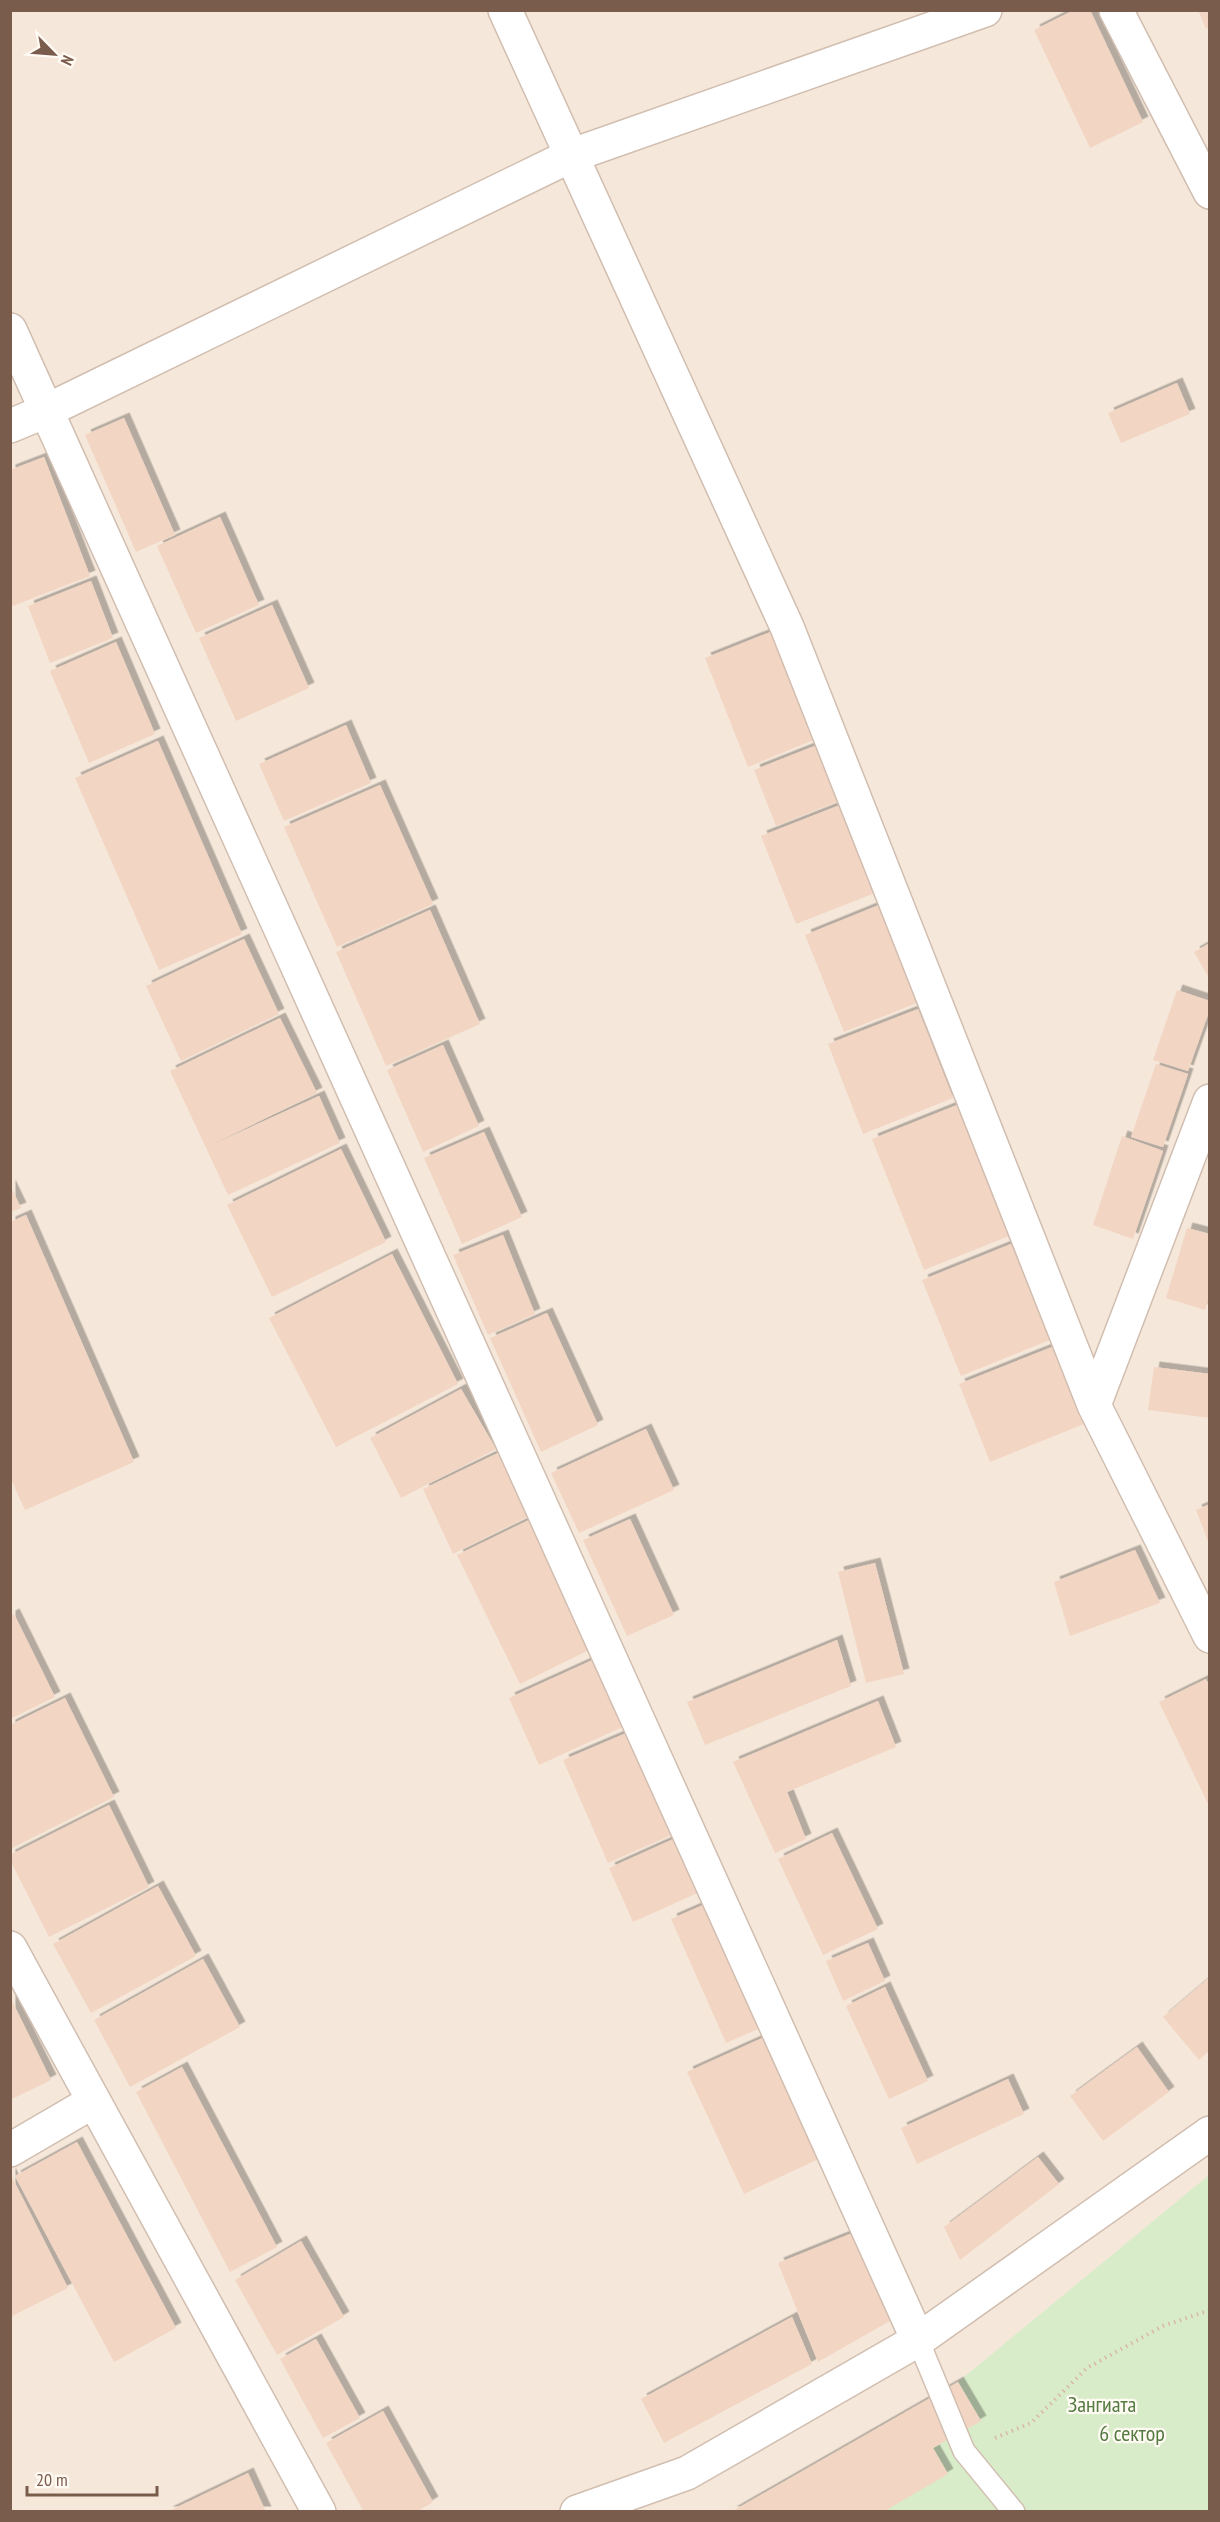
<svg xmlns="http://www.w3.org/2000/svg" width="1220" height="2522" font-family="'PT Sans Narrow',sans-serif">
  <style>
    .residential { fill: #f5e8da }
    .green { fill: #d8ecc9 }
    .building { fill: #f3d5c3; filter: url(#shadow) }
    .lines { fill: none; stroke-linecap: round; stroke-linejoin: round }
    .service-casing { stroke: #d1beb0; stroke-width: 24 }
    .minor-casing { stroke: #d1beb0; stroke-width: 36 }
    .path { stroke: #d9b8a5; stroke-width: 4; stroke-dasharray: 1.5 4.5; stroke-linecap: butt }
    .service { stroke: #fff; stroke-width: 21 }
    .minor { stroke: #fff; stroke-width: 33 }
    .labels { text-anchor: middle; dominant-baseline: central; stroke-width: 4.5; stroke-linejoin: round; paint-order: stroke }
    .park-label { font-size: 22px; fill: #537a41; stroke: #fffaf3 }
  </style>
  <defs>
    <filter id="shadow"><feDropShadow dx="5.5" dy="-5.5" stdDeviation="0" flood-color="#0004"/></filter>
  </defs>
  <rect width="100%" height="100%" fill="#fdf6ec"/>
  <path class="residential" d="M11 11H1209V2511H11Z"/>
  <path class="green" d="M1209 2175V2511L731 2512 958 2382Z"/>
  <path class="building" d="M1074 10H1090L1143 122 1090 148 1034 30Z
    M1198 10H1210V27L1206 29Z
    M1177 383 1190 414 1121 443 1108 413Z
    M124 418 175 535 136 552 85 435Z
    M44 457 90 576 10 607V470Z
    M220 517 259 605 196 633 157 546Z
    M91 581 113 638 50 663 28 606Z
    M272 605 309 688 236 721 199 638Z
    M773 631 816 739 748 767 705 658Z
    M116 642 155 734 89 763 50 671Z
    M346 725 371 783 284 821 259 764Z
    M158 741 242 934 159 970 75 778Z
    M817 745 839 801 776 826 754 770Z
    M380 785 433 904 337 947 284 827Z
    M840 805 875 893 796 924 761 836Z
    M879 905 917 1003 844 1032 805 935Z
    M430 910 480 1024 386 1066 336 952Z
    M244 939 279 1014 181 1061 146 986Z
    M1210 943V980L1194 952Z
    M1177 990 1210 1001V1009L1188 1071 1153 1060Z
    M918 1009 953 1098 863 1134 828 1044Z
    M280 1018 317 1093 209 1146 319 1096 340 1143 228 1195 170 1071Z
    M443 1045 479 1126 423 1152 387 1070Z
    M1156 1064 1188 1074 1163 1147 1131 1137Z
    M957 1105 1009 1236 924 1270 872 1139Z
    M484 1132 522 1217 462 1244 424 1158Z
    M1122 1136 1163 1151 1133 1239 1093 1225Z
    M341 1149 386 1242 272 1297 227 1205Z
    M10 1185 21 1208 10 1212Z
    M26 1215 134 1462 25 1510 10 1477V1222Z
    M1187 1228 1210 1234V1294L1205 1310 1166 1298Z
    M503 1235 535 1314 488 1335 453 1255Z
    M1011 1244 1050 1340 961 1376 922 1280Z
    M392 1254 458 1384 336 1447 269 1318Z
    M547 1313 598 1425 541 1452 490 1338Z
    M1052 1347 1084 1424 990 1462 959 1384Z
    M1154 1367 1210 1374V1418L1148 1410Z
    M461 1389 496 1449 401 1498 370 1438Z
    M646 1429 674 1490 579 1533 551 1473Z
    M498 1453 527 1517 453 1554 423 1489Z
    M1210 1504V1544H1209L1196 1510Z
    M630 1519 674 1615 627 1636 583 1540Z
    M529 1520 591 1649 520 1684 457 1555Z
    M1135 1550 1160 1603 1070 1636 1054 1582Z
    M875 1563 904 1674 866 1683 838 1572Z
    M14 1614 55 1697 10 1719V1616Z
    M837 1640 851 1686 705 1745 687 1702Z
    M597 1658 627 1725 539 1765 509 1698Z
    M1206 1679 1210 1687V1808L1159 1702Z
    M65 1698 114 1797 10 1849V1725Z
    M878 1701 896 1747 787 1792 806 1839 775 1853 733 1762Z
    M631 1731 676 1833 608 1863 563 1760Z
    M109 1805 149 1887 49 1937 10 1860V1855Z
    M832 1833 878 1929 823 1955 778 1859Z
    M678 1837 702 1891 633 1922 609 1868Z
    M158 1886 196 1956 91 2013 53 1944Z
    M710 1902 765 2026 726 2043 671 1919Z
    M868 1943 885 1981 843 2001 826 1961Z
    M203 1959 240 2027 130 2087 94 2020Z
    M1210 1977V2050L1199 2060 1163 2017Z
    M885 1987 928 2081 889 2099 846 2006Z
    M10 1997 51 2080 10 2100Z
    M769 2035 825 2156 744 2194 687 2072Z
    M1137 2047 1169 2092 1103 2141 1070 2096Z
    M182 2067 277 2247 230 2272 136 2092Z
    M1008 2079 1024 2114 917 2164 901 2128Z
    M77 2142 176 2328 114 2362 15 2176Z
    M1038 2157 1059 2184 960 2260 944 2227Z
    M10 2173 68 2288 10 2317Z
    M855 2232 890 2321 818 2362 778 2263Z
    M301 2241 344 2317 277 2355 235 2280Z
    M792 2317 812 2364 664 2443 641 2399Z
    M316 2339 360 2418 323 2438 280 2359Z
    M958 2382 981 2421 933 2448 948 2474 883 2512H731Z
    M383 2411 433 2502 416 2512H364L326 2443Z
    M248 2473 266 2512H167Z"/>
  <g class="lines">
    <defs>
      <path id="service" d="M918 2340 964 2451 1014 2512"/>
      <path id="minor" d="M505 10 787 627 1094 1405 1210 1636
        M1116 10 1210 192
        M10 330 918 2340
        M10 426 46 411 570 156 985 10
        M1094 1405 1210 1101
        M10 1948 319 2512
        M10 2150 94 2101
        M577 2512 687 2473 918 2340 1210 2133"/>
    </defs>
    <use href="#service" class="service-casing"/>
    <use href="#minor" class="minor-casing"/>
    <path class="path" d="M995 2438 1031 2423 1087 2368 1163 2326 1210 2310"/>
    <use href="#service" class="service"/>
    <use href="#minor" class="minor"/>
  </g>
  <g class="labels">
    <g class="park-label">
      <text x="1102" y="2404">Зангиата</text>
      <text x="1132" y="2433">6 сектор</text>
    </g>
  </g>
  <rect width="1220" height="2522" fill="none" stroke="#7a5c4d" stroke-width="24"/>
  <g transform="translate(54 54) rotate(115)" stroke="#fffaf3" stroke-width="4.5" paint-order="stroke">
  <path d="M0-4.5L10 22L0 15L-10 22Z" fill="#7a5c4d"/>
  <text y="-9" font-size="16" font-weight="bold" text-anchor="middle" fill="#7a5c4d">N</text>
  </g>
  <path d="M27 2486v9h130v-9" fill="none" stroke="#7a5c4d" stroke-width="3"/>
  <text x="36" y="2486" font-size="18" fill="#7a5c4d" stroke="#fffaf3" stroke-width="4.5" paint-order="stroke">20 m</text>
</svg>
